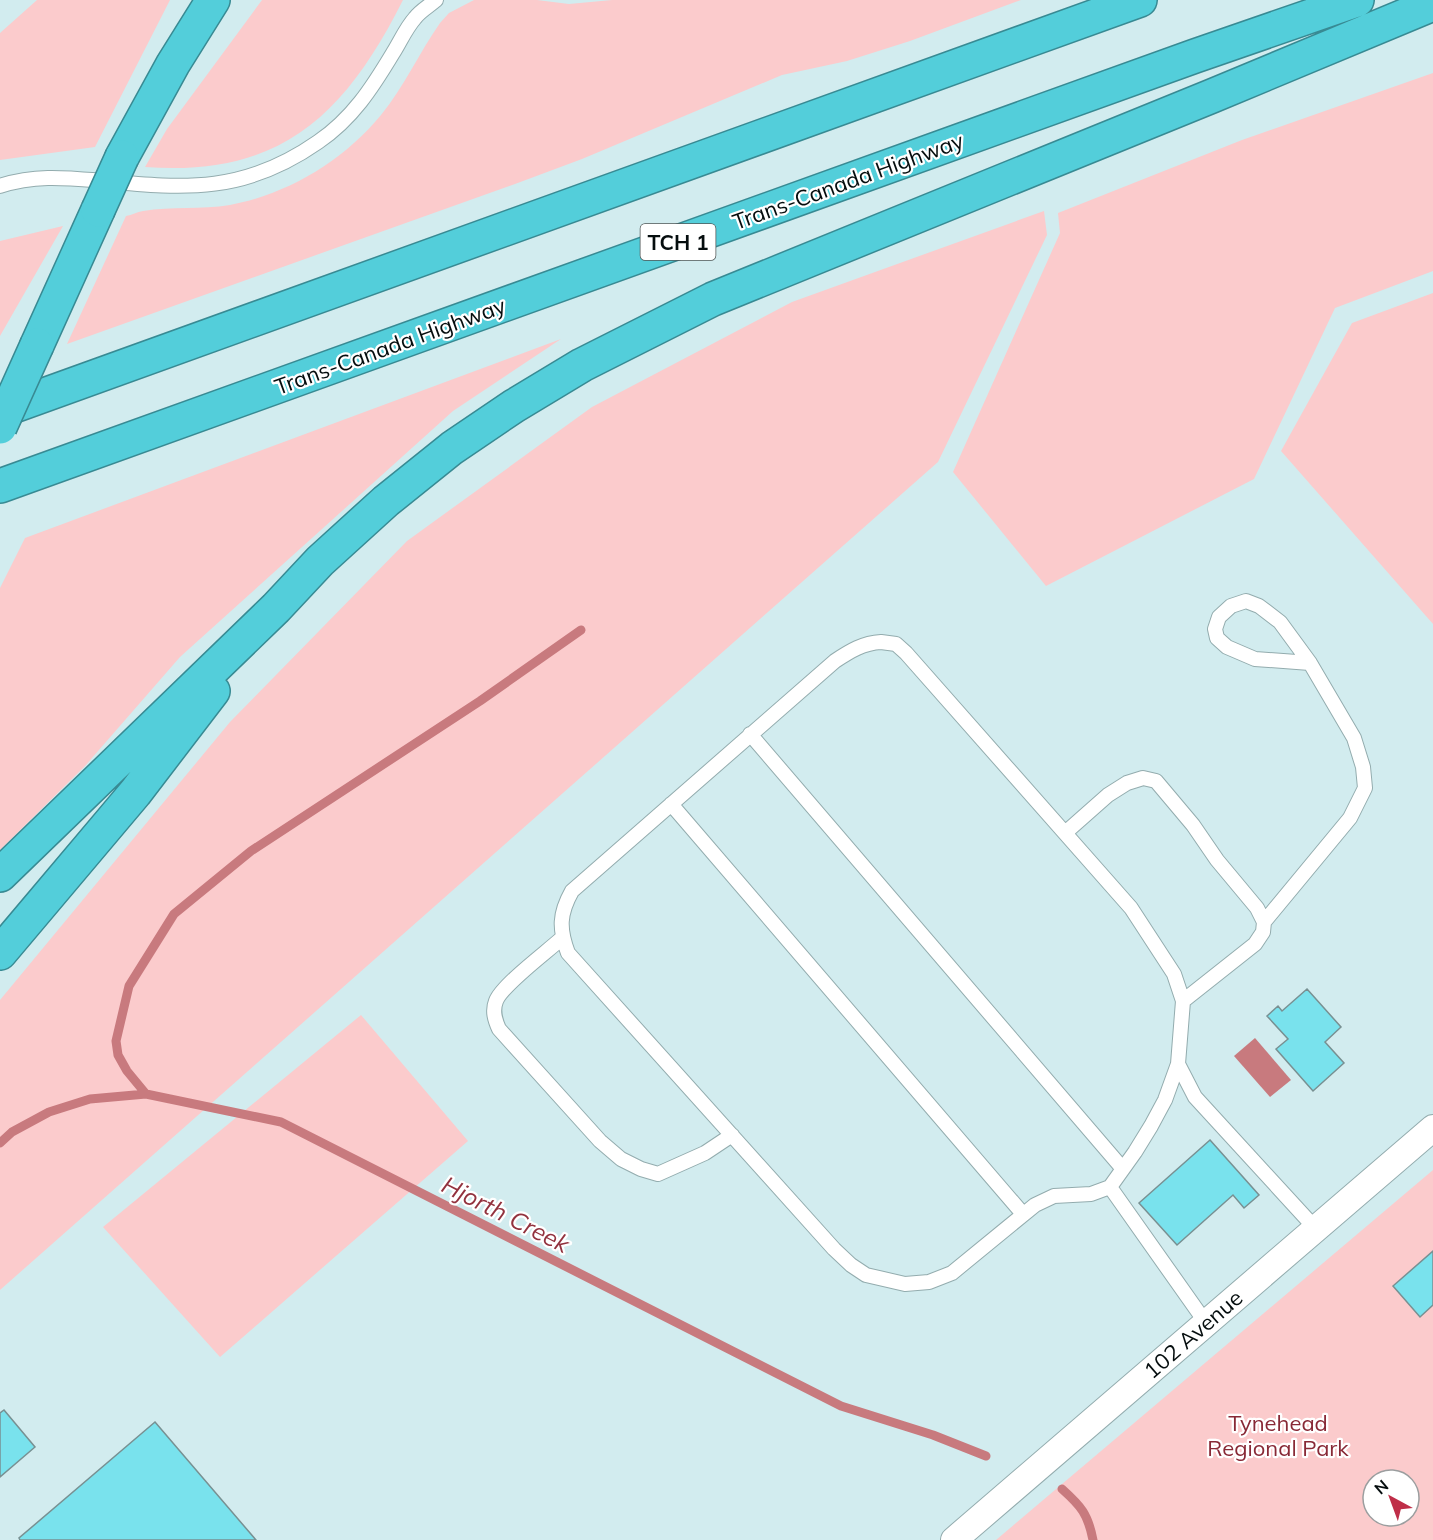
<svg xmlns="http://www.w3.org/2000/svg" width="1433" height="1540" font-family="Mulish,sans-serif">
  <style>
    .green { fill: #fbcbcc; fill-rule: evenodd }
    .water { fill: #c87a7e }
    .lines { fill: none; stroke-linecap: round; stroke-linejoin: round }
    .stream { stroke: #c87a7e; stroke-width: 9 }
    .building { fill: #79e2ed; stroke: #789092; stroke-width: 1.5 }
    .lane-casing { stroke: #93acae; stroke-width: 16 }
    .street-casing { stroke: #93acae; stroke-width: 28 }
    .highway-casing { stroke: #388a93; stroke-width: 36 }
    .lane { stroke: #fff; stroke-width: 14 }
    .street { stroke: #fff; stroke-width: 26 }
    .highway { stroke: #53ceda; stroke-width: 33 }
    .highway-bridge-casing { stroke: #388a93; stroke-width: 36; stroke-linecap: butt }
    .highway-bridge { stroke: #53ceda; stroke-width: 33 }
    .labels { text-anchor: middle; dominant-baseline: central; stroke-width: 4.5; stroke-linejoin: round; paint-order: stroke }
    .shield { fill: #fff; stroke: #505656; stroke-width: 1.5 }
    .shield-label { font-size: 21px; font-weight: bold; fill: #050d0e }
    .street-label { font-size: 22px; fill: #050d0e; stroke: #fff }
    .park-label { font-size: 22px; fill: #882936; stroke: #fff }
    .water-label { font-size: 24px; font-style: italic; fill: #92323e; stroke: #fff }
  </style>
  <rect width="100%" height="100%" fill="#d2ecef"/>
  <path class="green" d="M37 0H170L95 147 0 160V33Z
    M262 0H403C345 115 281 177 145 167L167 129Z
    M474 0H537L569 4 612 0H1021L910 41 847 61 782 75 582 159 515 184 67 344 126 216C132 215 137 212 143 211 172 206 201 210 230 205 288 194 343 161 381 115 404 87 419 53 440 23L449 13Z
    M1433 73V271L1335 308 1254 479 1046 586 953 472 1060 233 1058 213 1242 140Z
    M1044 211 1047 235 938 462 0 1290V1000L230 722 407 541 592 407 792 302Z
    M63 226 0 336V241Z
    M1433 293V624L1281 451 1352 323Z
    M561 339 453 411 180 657 85 766 0 850V588L25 538Z
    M361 1015 468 1141 220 1357 103 1227Z
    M1433 1170V1540H996ZM1373 1480H1409V1516H1373Z"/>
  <path class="water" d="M1255 1038 1291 1080 1270 1097 1234 1056Z"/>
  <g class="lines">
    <path class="stream" d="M146 1094 127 1071 118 1055 116 1041 129 986 174 914 251 851 480 701 581 630
      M0 1143 12 1132 49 1112 90 1099 146 1094 281 1122 841 1406 933 1435 986 1456
      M1062 1489C1081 1506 1088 1514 1093 1540"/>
  </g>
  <path class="building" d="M1307 989 1341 1027 1325 1042 1344 1063 1313 1091 1276 1049 1288 1039 1267 1016 1278 1006 1282 1011Z
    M1210 1140 1259 1195 1244 1208 1233 1195 1177 1245 1139 1203Z
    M1433 1251V1305L1420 1317 1393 1286Z
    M4 1410 35 1447 0 1477V1413Z
    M155 1422 256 1540H20L19 1538Z"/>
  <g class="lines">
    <defs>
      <path id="lane" d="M0 186C35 174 68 178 104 181 187 189 245 193 318 142 352 119 372 88 393 53 400 42 406 28 415 18 420 11 429 6 436 0
        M881 642 896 644 906 653 1131 908 1174 974 1183 1001 1178 1064 1165 1100 1151 1126 1135 1152 1110 1187 1091 1194 1054 1196 1035 1205 952 1273 929 1282 905 1284 866 1275 851 1265 834 1249 568 953C559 929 559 914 572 891L835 661C850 651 863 643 881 642Z
        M750 734 1123 1169
        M671 804 1023 1214
        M1065 833 1108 795 1127 783 1143 778 1156 781 1193 825 1217 860 1257 908 1264 922 1263 932 1255 944 1183 1001
        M1264 922 1350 818 1365 788 1363 767 1354 738 1310 663 1280 622 1259 606 1246 601 1231 606 1219 617 1215 629 1217 638 1227 647 1255 659 1310 663
        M562 938C548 951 502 985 496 1001 492 1011 495 1020 499 1029L600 1141 621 1159 641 1169 658 1174 705 1153 732 1135
        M1178 1064 1195 1097 1316 1229
        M1110 1187 1206 1323"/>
      <path id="street" d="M954 1540 1433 1128"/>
      <path id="highway" d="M122 157 173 64 213 0
        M37 345 98 210
        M0 411 1140 0
        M0 486 1195 56 1357 0
        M0 875 276 608 320 561 386 501 452 448 514 406 582 365 713 299 1212 96 1433 4
        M0 953 135 793 213 691"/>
    </defs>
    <use href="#lane" class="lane-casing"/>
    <use href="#street" class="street-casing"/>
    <use href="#highway" class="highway-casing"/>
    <use href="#lane" class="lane"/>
    <use href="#street" class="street"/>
    <use href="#highway" class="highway"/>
    <defs>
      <path id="highway-bridge" d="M98 210 122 157
        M0 427 37 345"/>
    </defs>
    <use href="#highway-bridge" class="highway-bridge-casing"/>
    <use href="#highway-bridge" class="highway-bridge"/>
  </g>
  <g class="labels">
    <rect class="shield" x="640.5" y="224" width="75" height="36" rx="4.5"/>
    <g class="shield-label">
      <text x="678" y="242">TCH 1</text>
    </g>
    <g class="street-label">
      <text transform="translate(848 181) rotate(-20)">Trans-Canada Highway</text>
      <text transform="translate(390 346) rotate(-20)">Trans-Canada Highway</text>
      <text transform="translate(1193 1334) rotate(-41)">102 Avenue</text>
    </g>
    <g class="park-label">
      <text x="1278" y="1423">Tynehead<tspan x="1278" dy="25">Regional Park</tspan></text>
    </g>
    <g class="water-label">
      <text transform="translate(506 1214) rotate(27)">Hjorth Creek</text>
    </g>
  </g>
  <g transform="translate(1391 1498) rotate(319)"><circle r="28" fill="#ffffff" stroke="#9b9e9f" stroke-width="1.5"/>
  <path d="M0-4.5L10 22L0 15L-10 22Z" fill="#bf2e48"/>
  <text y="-9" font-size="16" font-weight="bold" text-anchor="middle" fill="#050d0e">N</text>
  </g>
</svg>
